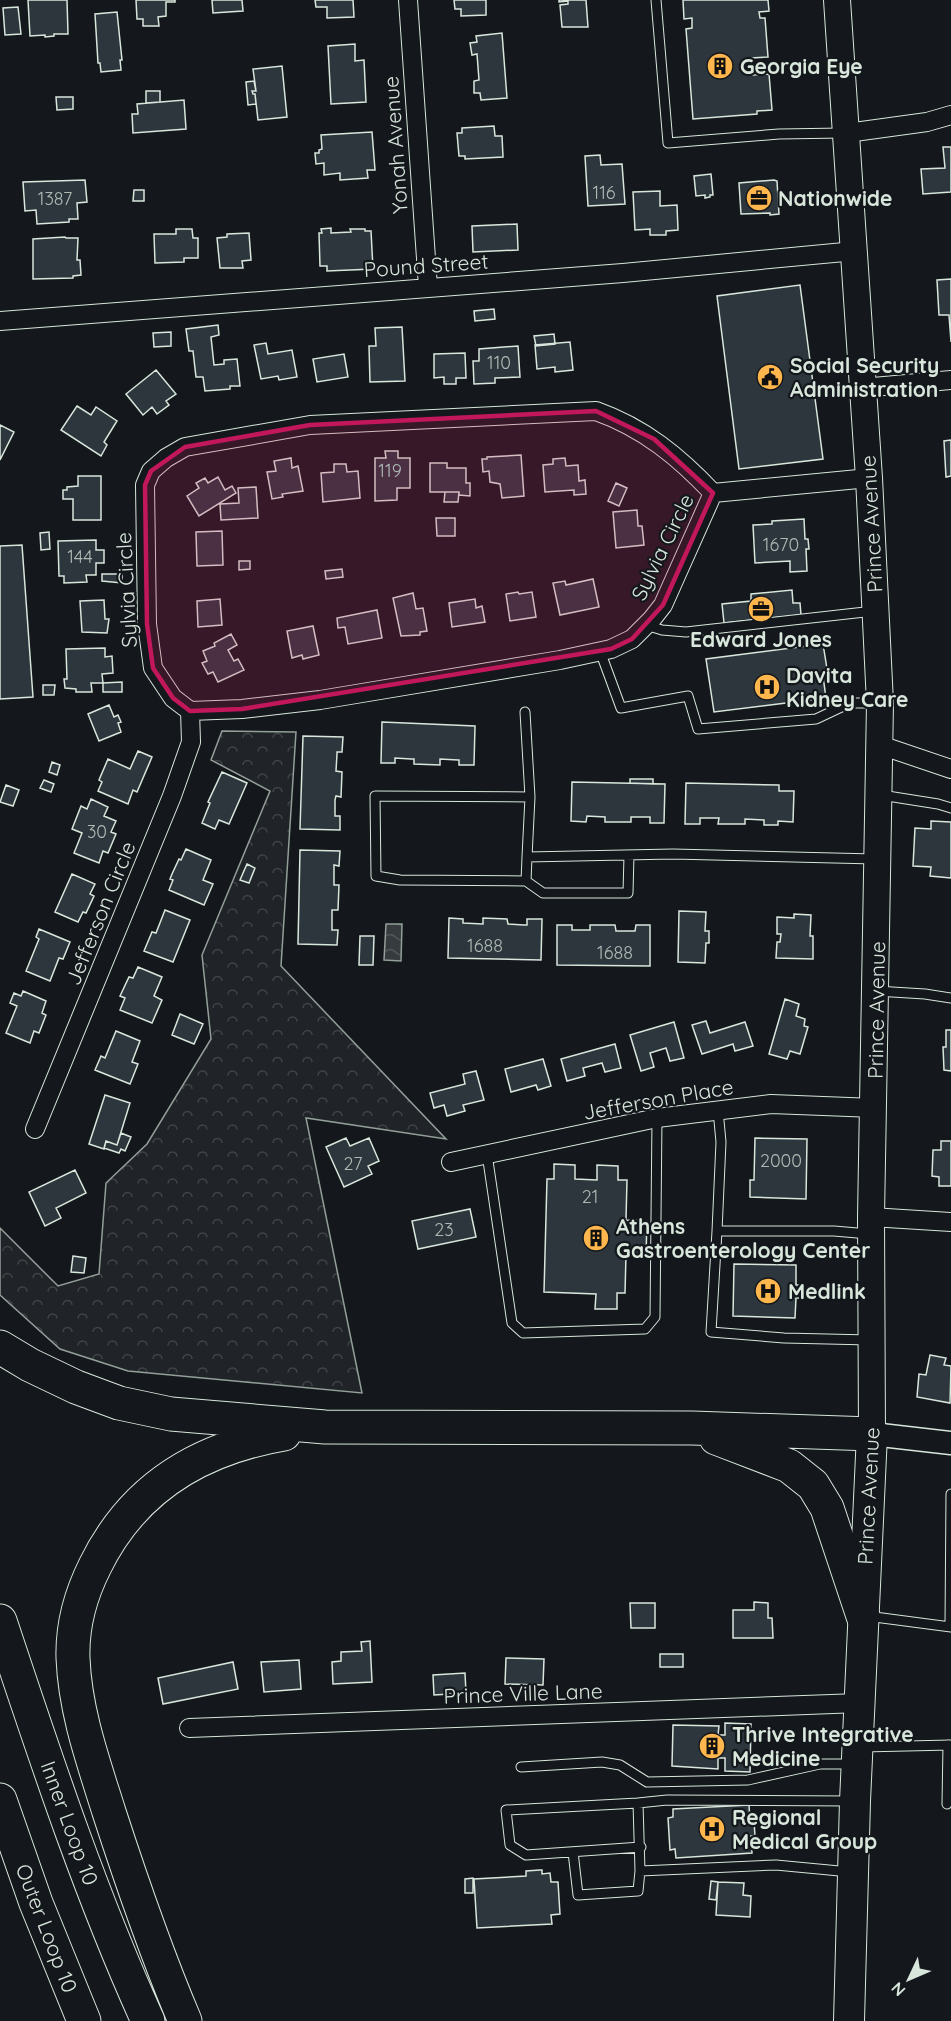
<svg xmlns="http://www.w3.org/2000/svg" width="951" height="2021" font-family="Quicksand,sans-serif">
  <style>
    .forest { fill: url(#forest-crowns); stroke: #939e99; stroke-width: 1.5 }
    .water { fill: url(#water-waves); stroke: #939e99; stroke-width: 1.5 }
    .building { fill: #2c363c; stroke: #d8e6dc; stroke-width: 1.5 }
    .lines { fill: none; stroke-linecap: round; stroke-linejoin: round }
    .service-casing { stroke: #d8e6dc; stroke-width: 11 }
    .minor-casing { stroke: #d8e6dc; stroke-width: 20 }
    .tertiary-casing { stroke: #d8e6dc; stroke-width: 25 }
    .secondary-casing { stroke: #d8e6dc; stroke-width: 28 }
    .trunk-casing { stroke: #d8e6dc; stroke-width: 32 }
    .motorway-casing { stroke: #d8e6dc; stroke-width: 35 }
    .service { stroke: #14181c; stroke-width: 9 }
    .minor { stroke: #14181c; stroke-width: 18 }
    .tertiary { stroke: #14181c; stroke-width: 22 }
    .secondary { stroke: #14181c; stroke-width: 26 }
    .trunk { stroke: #14181c; stroke-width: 30 }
    .motorway { stroke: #14181c; stroke-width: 33 }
    .marked { fill: #c2185b; fill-opacity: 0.2; stroke: #c2185b; stroke-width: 4.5; stroke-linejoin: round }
    .labels { text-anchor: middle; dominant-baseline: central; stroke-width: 4.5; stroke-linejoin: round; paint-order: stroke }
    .number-label { font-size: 18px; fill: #adbab4 }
    .poi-label { font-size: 21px; font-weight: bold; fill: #d8e6dc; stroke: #14181c; text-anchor: start }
    .street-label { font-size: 21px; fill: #d8e6dc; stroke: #14181c }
  </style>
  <defs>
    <pattern id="forest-crowns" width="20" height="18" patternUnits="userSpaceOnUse" patternTransform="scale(1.5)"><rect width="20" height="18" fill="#202428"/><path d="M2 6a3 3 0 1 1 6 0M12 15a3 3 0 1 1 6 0" fill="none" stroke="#404447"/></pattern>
    <pattern id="water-waves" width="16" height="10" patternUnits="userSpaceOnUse" patternTransform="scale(1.5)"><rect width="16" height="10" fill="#363b3e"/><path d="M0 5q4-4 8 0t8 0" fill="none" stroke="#525759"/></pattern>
  </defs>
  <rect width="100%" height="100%" fill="#14181c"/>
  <path class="forest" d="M222 731 296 732 281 966 446 1139 306 1118 362 1393 128 1371 60 1349 0 1295V1228L58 1286 99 1274 106 1183 147 1144 211 1039 202 955 270 791 211 760Z"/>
  <path class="water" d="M386 924H402L401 961 384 960Z"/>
  <path class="building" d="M28 0H67L68 34H54V36L45 37V35L30 36Z
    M136 0H175V2H166V16L158 17 159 26H143V19H137Z
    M212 0H242L243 11 213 13Z
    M315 0H353L354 17 327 18V7H316Z
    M454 0H486V15L461 16V9H455Z
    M559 0H586L588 27H562L560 5 568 4V1L559 2Z
    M683 0H768L769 11 759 12 760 18H765L768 57 751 58 753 75 769 74 772 110 757 111V114L693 119 686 29 692 28V18L684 19Z
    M18 7 21 34 5 35 3 8Z
    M117 12 122 60H120L121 70 101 72 100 63H98L95 14Z
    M502 33 507 98 481 100 480 93H474V81L479 80 477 54 472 55 470 43 477 42 476 36Z
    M355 44V61L364 60 366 102 331 104 328 46Z
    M282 66 287 117 258 120 255 94H253L252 91H256L253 69Z
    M254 81 256 91H252L253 94H255L256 104 248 105 246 82Z
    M146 91H160V102L146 103Z
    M56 97H73V109L57 110Z
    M184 100 186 129 133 133 132 114H138L137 104Z
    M494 126 495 136H502L503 157 465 159V156H459L457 133H462V128Z
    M372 132 375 170H367L368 178 340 180V173L324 175V163L316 164 315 153H319V150L322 149 321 135Z
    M943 147H951V192L923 194 921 169 945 168Z
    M600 155 601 165 622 164 625 204 588 206 585 156Z
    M711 174 713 195H710V197L705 198V195L696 196 694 176Z
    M85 180 87 202 77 203 78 219H69V222L37 224 36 210 25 211 23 182Z
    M774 180 777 181 779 214 770 215V213L741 214 739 183Z
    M134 190H144V201H133Z
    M660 191V206L677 205 678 230 666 231V235H650V229L635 230 633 192Z
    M517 224 518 250 473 252 472 226Z
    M331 228V233L351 232 350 229H365V231H371L373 269 327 271V266H320L319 233H322L321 229Z
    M176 229H192L193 238H198V258H184V262L155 263 154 234H176Z
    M249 233 251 260 242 261 243 268H220L217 238 227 237V234Z
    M65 237 66 238H78L77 260H80L81 275 73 276V278L33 279V239Z
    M951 279V342L949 315H939L937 280Z
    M800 285 823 459 739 469 717 296Z
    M494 309 495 319 475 321 474 311Z
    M218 325 219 335 211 337 214 365 224 364V360L237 359 240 386H230V389L205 391 203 377H196L193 351H189L186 329Z
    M402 327 405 381 370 382 369 346H376L375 328Z
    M171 332V346L154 347 153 333Z
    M554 334 555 344 536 346 534 336Z
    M570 342 573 370 555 372V367L537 369 535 345Z
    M266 343 268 354 292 350 297 377 279 380 278 376 261 379 254 345Z
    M518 346 520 377 495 378V383L474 384 473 361H479V349Z
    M465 353 466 378H456V384H444V377L434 378V354Z
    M344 354 348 377 317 382 313 359Z
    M156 370 176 394 166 401 169 405 157 414 152 407 143 415 126 394Z
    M77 406 91 415 96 407 117 421 104 442 107 445 101 456 61 430Z
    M0 425 14 432 0 460Z
    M951 440V476L946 477 944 441Z
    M385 451H398V458H410V488H397V500L375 501V458H386Z
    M521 455 524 496 502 498 500 484 490 482 489 471 483 472 482 459H487V457Z
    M291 458 292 468 298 466 303 491 282 494 283 497 272 499 267 472 276 471 274 461Z
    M565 458 566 466 578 465 579 481 585 480 586 494 574 495V490L545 492 543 465 553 464V459Z
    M430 463H447V468H466V483H470V496L459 495V492H430Z
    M334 464H346L347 472 358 471 360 498 323 502 321 473 334 472Z
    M78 476H101V520H73V499H63V490H67V487L78 486Z
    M218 477 225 490 232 486 236 493 199 516 187 496 199 488 196 483 205 478 208 483Z
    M616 483 627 488 619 506 608 501Z
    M256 487 258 518 221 520 220 504 239 503 238 488Z
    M445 492H459L458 502H444Z
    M637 510 638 526H642L644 545 616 548 613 512Z
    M436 518H455V536H437Z
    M804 519 805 539H808L809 549H806L807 571 790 572V561L755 563 753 525 772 524V521Z
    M222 531 223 565 197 566 196 532Z
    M49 532 50 549 41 550 40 533Z
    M96 540V550H104V563H96V575H86L87 582 64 583V576H59L58 541Z
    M22 545 33 697 0 699V546Z
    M239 561H250V569L239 570Z
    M342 569 343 577 326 579 325 571Z
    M102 574H122V583L102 581Z
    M593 579 599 607 560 615 553 583 565 581 566 585Z
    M792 590 793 603H800L801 615 724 623 722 604 751 601V594Z
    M518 592 519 594 532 592 536 617 510 621 506 594Z
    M413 593 416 609 423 608 427 631 420 632V635L401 636 393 598Z
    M220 599 222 625 198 627 197 601Z
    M475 599 476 608 482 606 485 622 452 627 449 603Z
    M104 600 105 619H109L107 633 82 632 80 601Z
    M377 610 382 638 348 644 345 627 338 628 337 618Z
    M313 626 319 655 303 659 302 655 292 658 287 631Z
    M231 634 237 645 228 650 234 661 238 659 244 670 218 682 213 672 208 674 202 663 207 661 203 651 215 646 214 643Z
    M823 644 828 675 823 676 826 698 714 712 706 659Z
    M105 648V657L112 656 113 673 102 674 103 683H91L92 692H76V689L65 688 64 679H67L66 649Z
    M122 682V692H103V683Z
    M43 685H55L54 695H43Z
    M109 705 114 717 118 715 121 722 118 723 121 732 99 741 88 714Z
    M382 722 475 726 474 765H459V760H458L440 759V765L414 764V759H411L395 758V763H381Z
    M303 736 343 737 342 752H337V754L336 771 342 772 341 797 336 796 335 800V816H340V830L300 829Z
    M138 751 152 757 137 792 133 790 128 804 98 791 102 782 99 780 108 759 130 769Z
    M52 762 60 765 57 775 49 772Z
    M222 772 247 783 229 824 219 820 215 829 202 823 210 803 208 802Z
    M630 779H653V784L630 783Z
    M44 780 54 784 51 792 40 788Z
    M572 782 665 784 664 823H650V817H631V822H605V817L587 816 586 822 571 821Z
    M686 783 779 785V791H794L793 822 778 821V825H764V820L745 819V824H718L719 818H700V824H685Z
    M6 785 19 790 13 806 0 802Z
    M91 799 108 807 104 816 116 821 111 832 116 834 108 853 103 851 99 863 74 853 82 833 72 829 81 806 87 809Z
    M931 821 951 822V878L930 876 931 867 913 866 915 828 931 829Z
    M186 849 211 860 203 880 213 884 204 905 169 890 173 880 170 879 172 874 179 859 181 860Z
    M300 850 340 851 339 866 334 865V885H339L338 910H332V930H338L337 945 298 944Z
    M247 864 255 868 249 883 240 880Z
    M72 874 95 884 90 894 94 896 86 913 83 912 78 922 55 912Z
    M165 910 190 920 173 962 144 951 152 932 156 933Z
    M679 911 706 912 705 931H709V943H706L705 963 678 962Z
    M794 914 811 915 810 936H813V959L776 958 777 942H780L781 934H777V917L794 918Z
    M449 918 463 919V923L483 924V918L507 919 508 924 524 925H527V919H542L541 960 448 958Z
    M557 925H572V930H590V925H615L616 931H635L636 925H650V966L557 965Z
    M39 929 70 942 63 959 59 958 50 981 26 971 39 939 36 937Z
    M360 936H374L373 965H359Z
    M138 967 162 977 154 996 162 1000 152 1023 120 1010 125 998 120 996 129 977 133 978Z
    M23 991 46 1001 42 1013 46 1015 39 1033 34 1031 30 1043 6 1033 17 1006 10 1003 14 993 21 996Z
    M785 999 799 1004 796 1016 805 1019 804 1026 808 1027 800 1054 790 1051 787 1059 769 1054Z
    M180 1014 203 1024 194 1044 172 1035Z
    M706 1021 710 1033 745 1022 753 1046 735 1051 733 1044 702 1054 692 1025Z
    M674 1022 684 1058 670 1061 666 1048 650 1053 654 1067 641 1071 630 1035Z
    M946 1030H951V1071L944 1070 943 1047H946Z
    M116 1031 140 1041 132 1062 138 1064 130 1084 95 1070 101 1056 105 1058Z
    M615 1044 621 1068 605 1072 602 1063 583 1068 585 1076 567 1081 561 1059Z
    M543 1059 551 1086 538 1090 536 1085 511 1092 505 1069Z
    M476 1071 484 1100 463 1105 465 1111 447 1116 444 1105 434 1108 430 1093 465 1084 463 1074Z
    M105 1095 130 1103 117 1145 106 1141 104 1149 89 1144Z
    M121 1133 131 1137 125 1151 121 1149 119 1153 104 1148 106 1141 117 1145Z
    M346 1138 350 1146 369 1138 379 1161 368 1166 372 1174 344 1187 326 1147Z
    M755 1138 807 1139 806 1199 750 1197V1180H754Z
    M941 1141H951V1186H939V1177L932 1176 933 1150H941Z
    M554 1164 575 1165V1179L597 1180V1165L618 1166V1180H627L626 1220 647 1221 646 1255H626L625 1293H617V1309H595L596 1294 544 1292 547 1179H554Z
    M75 1170 86 1193 56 1208 61 1218 45 1226 29 1192Z
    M470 1209 476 1237 418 1249 412 1221Z
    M73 1256 86 1258 84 1273 71 1272Z
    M734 1264 796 1265V1285H802V1298H796L795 1318 733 1316Z
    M930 1355 946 1358 944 1365 951 1366 950 1403 917 1397 919 1374 926 1375Z
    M754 1602 768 1603V1618H772L773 1638H733V1610H754Z
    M630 1603H655V1628H631Z
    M370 1641 372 1682 333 1684 332 1662 341 1661V1652L362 1651 361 1642Z
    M660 1654H683V1667H660Z
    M506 1658 544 1659 543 1685 505 1684Z
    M299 1660 301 1689 264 1692 261 1662Z
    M233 1662 238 1689 163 1704 158 1678Z
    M465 1673 466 1693 434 1695 433 1675Z
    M725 1723 751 1724 750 1772 725 1771V1758H718V1769L672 1766 673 1725 719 1726 718 1735H725Z
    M749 1805 750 1821H754L755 1836H751L752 1853 676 1858 675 1849 670 1850 668 1818 673 1817V1809Z
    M540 1870H542V1874L550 1873 551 1882H558L560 1914 551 1915 552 1924 477 1928 474 1879 526 1876V1871Z
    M473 1878V1893H465V1879Z
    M711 1881 718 1882 716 1900 709 1899Z
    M718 1882 744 1883 743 1895 751 1896 750 1917 716 1915Z"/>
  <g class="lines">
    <defs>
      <path id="service" d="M656 0 668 143 779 134 843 133
        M646 625 662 630 686 632 874 611
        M600 651 621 708 688 696 698 729 816 719 850 703H877
        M525 712 530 797
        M881 795 938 804 951 808
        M527 857 530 797 375 796 376 876 400 880 526 881 527 857 673 854 875 859
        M526 881 543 893H628L629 855
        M876 991 925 994 951 998
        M718 1110 721 1142 717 1231H834L869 1234
        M487 1154 512 1323 523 1333 645 1329 655 1317 657 1118
        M717 1231 711 1332 784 1338 870 1340
        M867 1616 951 1627
        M950 1626 951 1494
        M862 1747 951 1745
        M521 1767 602 1762 620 1765 647 1782 748 1780 820 1764H854
        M638 1803 506 1810 510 1845 526 1855 641 1847
        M947 1804 948 1745
        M573 1852 578 1895 638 1891 640 1871
        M850 1872 776 1865 640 1871 638 1803 667 1800 852 1801"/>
      <path id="minor" d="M408 0 428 287
        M847 133 927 122 951 115
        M0 321 623 273 855 251
        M862 388 951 380
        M713 493C679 457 644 428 596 411L310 425 185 447 166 458 151 471 145 485 147 624 153 668 173 698 190 711 242 709 320 700 560 660 611 649 632 639 652 619 663 605 713 493 869 478
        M880 745 951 769
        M35 1129 172 796 191 742 190 711
        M451 1162 657 1118 771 1104 875 1108
        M871 1217 951 1222
        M189 1728 859 1703"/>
      <path id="tertiary" d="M872 1434 951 1443"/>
      <path id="secondary" d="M837 0 869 478 880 703 871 1217 872 1434"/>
      <path id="trunk" d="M849 2021 855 1801 872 1434"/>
      <path id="motorway" d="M0 1347 30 1365 76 1387 119 1403 171 1414 325 1427 692 1428 872 1434
        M716 1438 789 1466 813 1485 827 1508 863 1616
        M0 1621C45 1756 89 1891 148 2021
        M0 1800 36 1903 84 2021
        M185 2021C156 1953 132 1883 109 1812 93 1761 75 1711 73 1658 72 1626 81 1594 95 1566 133 1488 200 1448 284 1434"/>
    </defs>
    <use href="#service" class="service-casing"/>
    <use href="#minor" class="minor-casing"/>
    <use href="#tertiary" class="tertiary-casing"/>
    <use href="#secondary" class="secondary-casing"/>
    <use href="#trunk" class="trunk-casing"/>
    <use href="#motorway" class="motorway-casing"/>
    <use href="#service" class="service"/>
    <use href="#minor" class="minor"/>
    <use href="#tertiary" class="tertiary"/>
    <use href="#secondary" class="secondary"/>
    <use href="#trunk" class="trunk"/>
    <use href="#motorway" class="motorway"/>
  </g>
  <path class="marked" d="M596 411 654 439 713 493 663 605 632 639 611 649 242 709 190 711 173 698 153 668 147 624 145 485 151 471 185 447 310 425Z"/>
  <defs>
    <symbol id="building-disc" viewBox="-11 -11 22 22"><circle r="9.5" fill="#ffb74d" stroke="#14181c"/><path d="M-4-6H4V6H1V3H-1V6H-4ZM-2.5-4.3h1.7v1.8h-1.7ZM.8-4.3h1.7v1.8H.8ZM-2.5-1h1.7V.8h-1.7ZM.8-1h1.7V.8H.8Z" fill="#111"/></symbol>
    <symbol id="office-disc" viewBox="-11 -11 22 22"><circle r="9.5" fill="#ffb74d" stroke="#14181c"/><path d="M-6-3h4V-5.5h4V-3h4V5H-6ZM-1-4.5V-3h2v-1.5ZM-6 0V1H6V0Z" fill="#111"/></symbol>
    <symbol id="civic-disc" viewBox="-11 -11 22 22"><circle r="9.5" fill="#ffb74d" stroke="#14181c"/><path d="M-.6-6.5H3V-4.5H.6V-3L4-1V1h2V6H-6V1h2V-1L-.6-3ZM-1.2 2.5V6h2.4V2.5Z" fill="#111"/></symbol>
    <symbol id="hospital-disc" viewBox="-11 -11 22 22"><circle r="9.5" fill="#ffb74d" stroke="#14181c"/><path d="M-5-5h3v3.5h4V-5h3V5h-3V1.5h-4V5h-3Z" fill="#111"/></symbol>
  </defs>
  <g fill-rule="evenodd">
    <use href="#building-disc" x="705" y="51" width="30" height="30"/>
    <use href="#office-disc" x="744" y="183" width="30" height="30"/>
    <use href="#civic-disc" x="755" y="362" width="30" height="30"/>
    <use href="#office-disc" x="746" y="594" width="30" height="30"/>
    <use href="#hospital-disc" x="752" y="672" width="30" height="30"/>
    <use href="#building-disc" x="581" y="1223" width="30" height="30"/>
    <use href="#hospital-disc" x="753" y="1276" width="30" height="30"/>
    <use href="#building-disc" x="697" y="1731" width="30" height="30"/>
    <use href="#hospital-disc" x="697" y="1814" width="30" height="30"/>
  </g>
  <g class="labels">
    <g class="number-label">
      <text x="604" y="192">116</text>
      <text x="55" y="198">1387</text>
      <text x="499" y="362">110</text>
      <text x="390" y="470">119</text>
      <text x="781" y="544">1670</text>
      <text x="80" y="556">144</text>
      <text x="97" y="831">30</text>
      <text x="485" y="945">1688</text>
      <text x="615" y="952">1688</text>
      <text x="781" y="1160">2000</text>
      <text x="353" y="1163">27</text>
      <text x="590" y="1196">21</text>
      <text x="444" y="1229">23</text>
    </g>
    <g class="poi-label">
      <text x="740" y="66">Georgia Eye</text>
      <text x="778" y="198">Nationwide</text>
      <text x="790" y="365">Social Security<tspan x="790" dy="24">Administration</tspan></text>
      <text x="761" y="639" text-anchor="middle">Edward Jones</text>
      <text x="786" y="675">Davita<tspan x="786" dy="24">Kidney Care</tspan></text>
      <text x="616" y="1226">Athens<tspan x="616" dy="24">Gastroenterology Center</tspan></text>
      <text x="788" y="1291">Medlink</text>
      <text x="732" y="1734">Thrive Integrative<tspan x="732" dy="24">Medicine</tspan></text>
      <text x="732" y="1817">Regional<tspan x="732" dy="24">Medical Group</tspan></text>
    </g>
    <g class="street-label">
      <text transform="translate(395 145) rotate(-94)">Yonah Avenue</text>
      <text transform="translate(426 265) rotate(-4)">Pound Street</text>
      <text transform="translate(871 524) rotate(-93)">Prince Avenue</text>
      <text transform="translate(662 547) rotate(-64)">Sylvia Circle</text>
      <text transform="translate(126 590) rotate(-93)">Sylvia Circle</text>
      <text transform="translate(100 913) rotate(-68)">Jefferson Circle</text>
      <text transform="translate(876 1010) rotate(-89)">Prince Avenue</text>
      <text transform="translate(658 1099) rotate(-10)">Jefferson Place</text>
      <text transform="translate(868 1496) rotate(-87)">Prince Avenue</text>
      <text transform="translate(523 1693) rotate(-2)">Prince Ville Lane</text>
      <text transform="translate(70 1823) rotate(70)">Inner Loop 10</text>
      <text transform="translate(47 1928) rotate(69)">Outer Loop 10</text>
    </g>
  </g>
  <g transform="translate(909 1979) rotate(226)" stroke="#14181c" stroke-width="4.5" paint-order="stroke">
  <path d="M0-4.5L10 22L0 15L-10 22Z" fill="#d8e6dc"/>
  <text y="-9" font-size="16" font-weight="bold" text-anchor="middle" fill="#d8e6dc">N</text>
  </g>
</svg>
